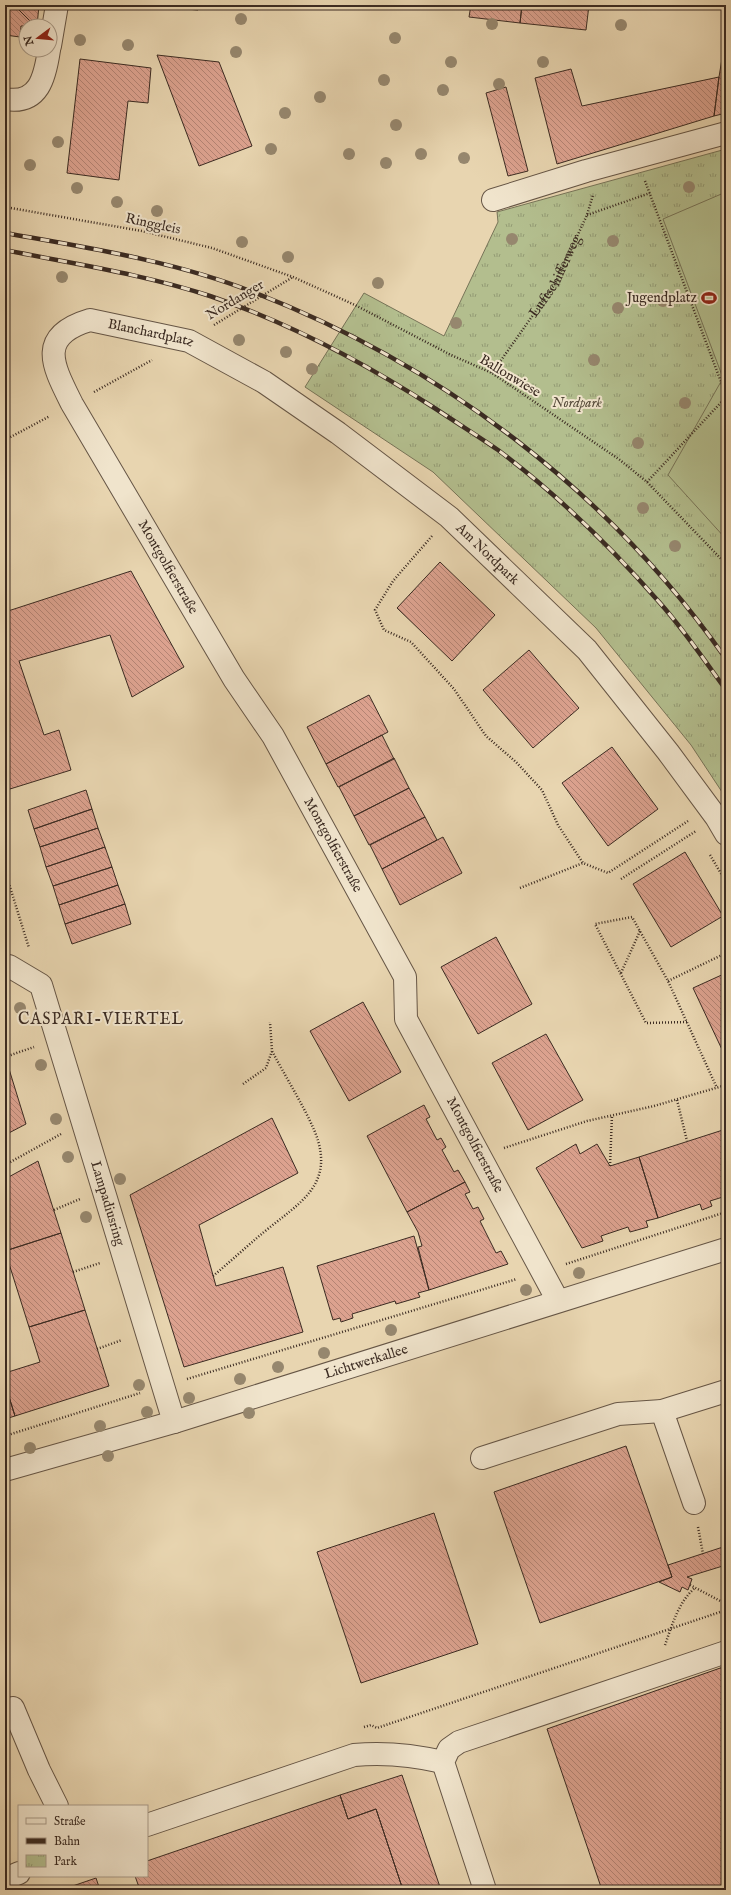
<svg xmlns="http://www.w3.org/2000/svg" width="731" height="1895" font-family="'IM FELL English',serif">
  <style>
    .park { fill: url(#park-tufts); stroke: #777458 }
    .garden { fill: #b3be8e; stroke: #777458 }
    .building { fill: url(#building-back-hatch); stroke: #3b2b22 }
    .lines { fill: none; stroke-linecap: round; stroke-linejoin: round }
    .minor-casing { stroke: #665646; stroke-width: 24 }
    .path { stroke: #3b2b22; stroke-width: 2.5; stroke-dasharray: 1 2; stroke-linecap: butt }
    .minor { stroke: #f0e4cc; stroke-width: 22 }
    .rail-casing { stroke: #3b2b22; stroke-width: 4.5 }
    .rail { stroke: #f0e4cc; stroke-width: 3; stroke-dasharray: 9; stroke-linecap: butt }
    .tree { fill: #96876e }
    .labels { text-anchor: middle; dominant-baseline: central; stroke-width: 4; stroke-linejoin: round; paint-order: stroke }
    .street-label { font-size: 14px; fill: #3b2b22; stroke: #f0e4cc }
    .poi-label { font-size: 14px; fill: #3b2b22; stroke: #f0e4cc; text-anchor: end }
    .park-label { font-size: 14px; font-style: italic; fill: #534838; stroke: #f0e4cc }
    .quarter-label { font-size: 16px; letter-spacing: 1px; fill: #3b2b22; stroke: #f0e4cc }
  </style>
  <defs>
    <pattern id="park-tufts" width="24" height="20" patternUnits="userSpaceOnUse"><rect width="24" height="20" fill="#b3be8e"/><path d="M3 7l-1-3M5 7V3M7 7l1-3M15 17l-1-3M17 17v-4M19 17l1-3" fill="none" stroke="#939b74"/></pattern>
    <pattern id="building-back-hatch" width="6" height="6" patternUnits="userSpaceOnUse"><rect width="6" height="6" fill="#dca28f"/><path d="M-1 5l2 2M0 0l6 6M5-1l2 2" fill="none" stroke="#b48474"/></pattern>
  </defs>
  <rect width="100%" height="100%" fill="#e8d5b0"/>
  <filter id="stains"><feTurbulence type="fractalNoise" baseFrequency=".005" numOctaves="4"/><feColorMatrix values="0 0 0 0 .2 0 0 0 0 .09 0 0 0 0 .02 0 0 0 .5 -.17"/></filter>
  <radialGradient id="worn" r=".72"><stop offset=".6" stop-color="#630" stop-opacity="0"/><stop offset="1" stop-color="#630" stop-opacity=".3"/></radialGradient>
  <path class="park" d="M726 149V798L691 745 596 628 433 472 305 387 364 293 444 336 498 222 497 212Z"/>
  <path class="garden" d="M726 192V539L668 475 723 378 663 219Z"/>
  <path class="building" d="M5 5H14L35 26H21L20 37 5 35Z
    M14 5H39L37 26H35Z
    M174 5H198V10L174 8Z
    M433 5H471L470 9Z
    M471 5H522L520 23 469 17Z
    M522 5H589L586 30 520 23Z
    M726 34V113L714 116 719 77Z
    M157 55 219 62 252 146 199 166Z
    M80 59 151 68 148 103 128 101 119 180 67 173Z
    M571 69 582 106 719 77 714 116 557 164 535 78Z
    M506 87 528 171 508 176 486 93Z
    M440 562 495 615 452 661 397 608Z
    M131 571 184 667 132 697 110 635 19 661 44 735 59 730 71 770 10 789 5 773V612Z
    M529 650 579 708 533 748 483 690Z
    M369 695 388 732 326 764 307 727Z
    M382 735 394 759 338 787 326 764Z
    M612 747 658 809 608 846 562 783Z
    M394 758 409 788 354 816 339 787Z
    M409 788 425 817 369 845 354 816Z
    M86 790 92 809 34 829 28 810Z
    M92 809 98 828 40 847 34 829Z
    M425 817 437 840 382 869 370 845Z
    M98 828 105 847 46 867 40 847Z
    M443 837 462 873 400 905 382 869Z
    M105 847 112 867 53 886 46 867Z
    M685 852 723 916 671 947 633 884Z
    M112 867 118 885 59 905 53 886Z
    M118 885 125 904 65 924 59 905Z
    M125 904 131 924 72 944 65 924Z
    M496 937 532 1004 478 1034 441 967Z
    M726 973V1058L693 988Z
    M363 1002 401 1072 349 1101 310 1031Z
    M546 1034 583 1100 528 1130 492 1063Z
    M5 1056 26 1124 5 1135Z
    M424 1105 430 1117 426 1119 437 1140 441 1138 446 1147 442 1150 454 1172 458 1170 465 1182 407 1212 367 1136Z
    M272 1118 298 1173 199 1225 216 1286 283 1267 303 1332 184 1367 130 1195Z
    M726 1129V1196L710 1201 712 1206 702 1210 700 1204 658 1218 639 1157Z
    M576 1144 580 1154 597 1144 610 1166 639 1157 658 1218 646 1221 648 1227 630 1232 628 1227 601 1236 603 1241 582 1248 536 1168Z
    M38 1161 61 1233 5 1251V1179Z
    M465 1182 470 1192 465 1194 473 1209 478 1207 484 1219 480 1221 496 1253 501 1251 508 1264 429 1290 418 1247 422 1246 418 1232 407 1212Z
    M61 1233 85 1310 29 1327 5 1251Z
    M414 1236 429 1290 418 1293 420 1297 396 1304 395 1301 352 1314 353 1318 341 1322 340 1318 333 1320 317 1266Z
    M85 1310 109 1386 15 1416 5 1384V1373L40 1362 29 1327Z
    M5 1384 15 1416 5 1419Z
    M626 1446 672 1577 540 1623 494 1492Z
    M434 1513 478 1644 361 1683 317 1552Z
    M726 1546V1565L687 1577 692 1579 688 1590 682 1587 680 1592 659 1582 672 1577 668 1565Z
    M726 1666V1890H602L547 1729Z
    M402 1775 441 1890H403L376 1809 348 1819 340 1795Z
    M340 1795 348 1819 376 1809 403 1890H140L135 1876H147V1861Z
    M96 1878 100 1890H61Z"/>
  <g class="lines">
    <defs>
      <g id="minor">
        <path d="M50 46 57 5"/>
        <path d="M5 99C39 105 45 77 49 50"/>
        <path d="M493 200 586 171 726 133"/>
        <path id="s2" d="M5 968 9 966 41 985 174 1422"/>
        <path id="s3" d="M558 1301 406 1019 405 977 273 736 234 679 72 404C53 366 36 336 90 320L189 341 264 382 338 433 449 517 587 650 668 752 716 817 726 834"/>
        <path d="M662 1411 694 1503"/>
        <path d="M482 1458 618 1414 662 1411 726 1391"/>
        <path id="s4" d="M5 1470 174 1422 726 1249"/>
        <path d="M13 1708 39 1770 57 1806"/>
        <path d="M147 1825 354 1755C385 1752 413 1755 443 1762"/>
        <path d="M5 1879 19 1873"/>
        <path d="M485 1890 443 1762 449 1749 459 1742 726 1652"/>
      </g>
    </defs>
    <use href="#minor" class="minor-casing"/>
    <g class="path">
      <path d="M645 181 726 395"/>
      <path d="M5 207 142 231 212 248 293 277 355 305 451 355 492 373 620 460 647 482 726 564"/>
      <path d="M587 215 650 193"/>
      <path d="M214 325 293 277"/>
      <path id="s1" d="M492 373 555 284 587 215 593 195"/>
      <path d="M94 392 152 360"/>
      <path d="M5 440 50 416"/>
      <path d="M647 482 726 397"/>
      <path d="M432 536 393 581 375 610 384 630 411 642 454 689 486 736 516 762 542 790 558 825 583 863 608 873 688 821"/>
      <path d="M710 855 726 882"/>
      <path d="M5 871 29 948"/>
      <path d="M621 879 696 831"/>
      <path d="M520 888 583 863"/>
      <path d="M621 973 640 931"/>
      <path d="M668 981 726 953"/>
      <path d="M687 1022 646 1023 595 924 632 917 668 981 717 1088"/>
      <path d="M5 1057 34 1047"/>
      <path d="M243 1084 266 1068 272 1051 270 1022"/>
      <path d="M677 1100 687 1141"/>
      <path d="M504 1148 587 1121 654 1106 726 1085"/>
      <path d="M5 1165 61 1134"/>
      <path d="M610 1166 612 1115"/>
      <path d="M54 1210 80 1199"/>
      <path d="M566 1264 726 1212"/>
      <path d="M73 1272 100 1263"/>
      <path d="M213 1276C230 1262 247 1246 264 1232 299 1203 336 1185 315 1132 304 1106 285 1076 272 1051"/>
      <path d="M97 1349 122 1340"/>
      <path d="M187 1379 517 1279"/>
      <path d="M5 1436 140 1393"/>
      <path d="M698 1527 703 1554"/>
      <path d="M690 1585 726 1604"/>
      <path d="M665 1645C672 1625 679 1601 695 1588"/>
      <path d="M364 1727 371 1725 377 1728 726 1610"/>
    </g>
    <use href="#minor" class="minor"/>
    <defs>
      <path id="rail" d="M5 233C89 248 174 261 253 292 442 365 610 493 726 659
        M5 250C74 264 143 274 210 296 290 323 365 363 436 409 457 423 478 436 498 450 558 495 611 547 660 603 684 630 705 661 726 690"/>
    </defs>
    <use href="#rail" class="rail-casing"/>
    <use href="#rail" class="rail"/>
  </g>
  <g class="tree">
    <circle cx="241" cy="19" r="6"/>
    <circle cx="492" cy="24" r="6"/>
    <circle cx="621" cy="25" r="6"/>
    <circle cx="395" cy="38" r="6"/>
    <circle cx="80" cy="40" r="6"/>
    <circle cx="128" cy="45" r="6"/>
    <circle cx="236" cy="52" r="6"/>
    <circle cx="451" cy="62" r="6"/>
    <circle cx="543" cy="62" r="6"/>
    <circle cx="384" cy="80" r="6"/>
    <circle cx="499" cy="84" r="6"/>
    <circle cx="443" cy="90" r="6"/>
    <circle cx="320" cy="97" r="6"/>
    <circle cx="285" cy="113" r="6"/>
    <circle cx="396" cy="125" r="6"/>
    <circle cx="58" cy="142" r="6"/>
    <circle cx="271" cy="149" r="6"/>
    <circle cx="349" cy="154" r="6"/>
    <circle cx="421" cy="154" r="6"/>
    <circle cx="464" cy="158" r="6"/>
    <circle cx="386" cy="163" r="6"/>
    <circle cx="30" cy="165" r="6"/>
    <circle cx="689" cy="187" r="6"/>
    <circle cx="77" cy="188" r="6"/>
    <circle cx="117" cy="202" r="6"/>
    <circle cx="157" cy="211" r="6"/>
    <circle cx="512" cy="239" r="6"/>
    <circle cx="613" cy="241" r="6"/>
    <circle cx="242" cy="242" r="6"/>
    <circle cx="288" cy="257" r="6"/>
    <circle cx="62" cy="277" r="6"/>
    <circle cx="378" cy="283" r="6"/>
    <circle cx="663" cy="301" r="6"/>
    <circle cx="618" cy="308" r="6"/>
    <circle cx="456" cy="323" r="6"/>
    <circle cx="239" cy="340" r="6"/>
    <circle cx="286" cy="352" r="6"/>
    <circle cx="594" cy="360" r="6"/>
    <circle cx="312" cy="369" r="6"/>
    <circle cx="685" cy="403" r="6"/>
    <circle cx="638" cy="443" r="6"/>
    <circle cx="643" cy="508" r="6"/>
    <circle cx="675" cy="546" r="6"/>
    <circle cx="20" cy="1008" r="6"/>
    <circle cx="41" cy="1065" r="6"/>
    <circle cx="56" cy="1119" r="6"/>
    <circle cx="68" cy="1157" r="6"/>
    <circle cx="120" cy="1179" r="6"/>
    <circle cx="86" cy="1217" r="6"/>
    <circle cx="579" cy="1273" r="6"/>
    <circle cx="526" cy="1290" r="6"/>
    <circle cx="391" cy="1330" r="6"/>
    <circle cx="324" cy="1353" r="6"/>
    <circle cx="278" cy="1367" r="6"/>
    <circle cx="240" cy="1379" r="6"/>
    <circle cx="139" cy="1385" r="6"/>
    <circle cx="189" cy="1398" r="6"/>
    <circle cx="147" cy="1412" r="6"/>
    <circle cx="249" cy="1413" r="6"/>
    <circle cx="100" cy="1426" r="6"/>
    <circle cx="30" cy="1448" r="6"/>
    <circle cx="108" cy="1456" r="6"/>
  </g>
  <defs>
    <symbol id="stadium-bare" viewBox="-9 -9 18 18"><path d="M0-5a6.5 5 0 1 0 0 10a6.5 5 0 1 0 0-10ZM-3.5-1.8h7v3.6h-7Z" fill="#8f2418" stroke="#f0e4cc" stroke-width="2.5" paint-order="stroke"/></symbol>
  </defs>
  <g fill-rule="evenodd">
    <use href="#stadium-bare" x="698" y="287" width="22" height="22"/>
  </g>
  <g class="labels">
    <g class="street-label">
      <text transform="translate(153 224) rotate(12)">Ringgleis</text>
      <text stroke="none"><textPath href="#s1" startOffset="116">Luftschifferweg</textPath></text>
      <text transform="translate(235 300) rotate(-31)">Nordanger</text>
      <text stroke="none"><textPath href="#s3" startOffset="1195">Blanchardplatz</textPath></text>
      <text transform="translate(510 376) rotate(31)">Ballonwiese</text>
      <text stroke="none"><textPath href="#s3" startOffset="1602">Am Nordpark</textPath></text>
      <text transform="translate(168 567) rotate(60)">Montgolfierstraße</text>
      <text transform="translate(333 845) rotate(61)">Montgolfierstraße</text>
      <text transform="translate(475 1145) rotate(62)">Montgolfierstraße</text>
      <text stroke="none"><textPath href="#s2" startOffset="270">Lampadiusring</textPath></text>
      <text stroke="none"><textPath href="#s4" startOffset="377">Lichtwerkallee</textPath></text>
    </g>
    <g class="poi-label">
      <text x="697" y="298">Jugendplatz</text>
    </g>
    <g class="park-label">
      <text x="577" y="403">Nordpark</text>
    </g>
    <g class="quarter-label">
      <text x="101" y="1020">CASPARI-VIERTEL</text>
    </g>
  </g>
  <rect width="731" height="1895" fill="none" stroke="#e8d5b0" stroke-width="20"/>
  <rect x="6" y="6" width="719" height="1883" fill="none" stroke="#3b2b22" stroke-width="2"/>
  <rect x="10" y="10" width="711" height="1875" fill="none" stroke="#3b2b22"/>
  <rect x="18" y="1805" width="130" height="72" fill="#f0e4cc" stroke="#a89a88"/>
  <rect x="26" y="1818" width="20" height="6" fill="#f0e4cc" stroke="#a89a88"/>
  <text x="54" y="1825" font-size="12" fill="#3b2b22">Straße</text>
  <rect x="26" y="1838" width="20" height="6" fill="#3b2b22" stroke="#a89a88"/>
  <text x="54" y="1845" font-size="12" fill="#3b2b22">Bahn</text>
  <rect x="26" y="1855" width="20" height="12" fill="url(#park-tufts)" stroke="#a89a88"/>
  <text x="54" y="1865" font-size="12" fill="#3b2b22">Park</text>
  <g transform="translate(38 38) rotate(254)"><circle r="19" fill="#f0e4cc" stroke="#a89a88"/>
  <path d="M0-3L7 15L0 10L-7 15Z" fill="#8f2418"/>
  <text y="-6" font-size="11" font-weight="bold" text-anchor="middle" fill="#3b2b22">N</text>
  </g>
  <rect width="100%" height="100%" filter="url(#stains)"/>
  <rect width="100%" height="100%" fill="url(#worn)"/>
</svg>
